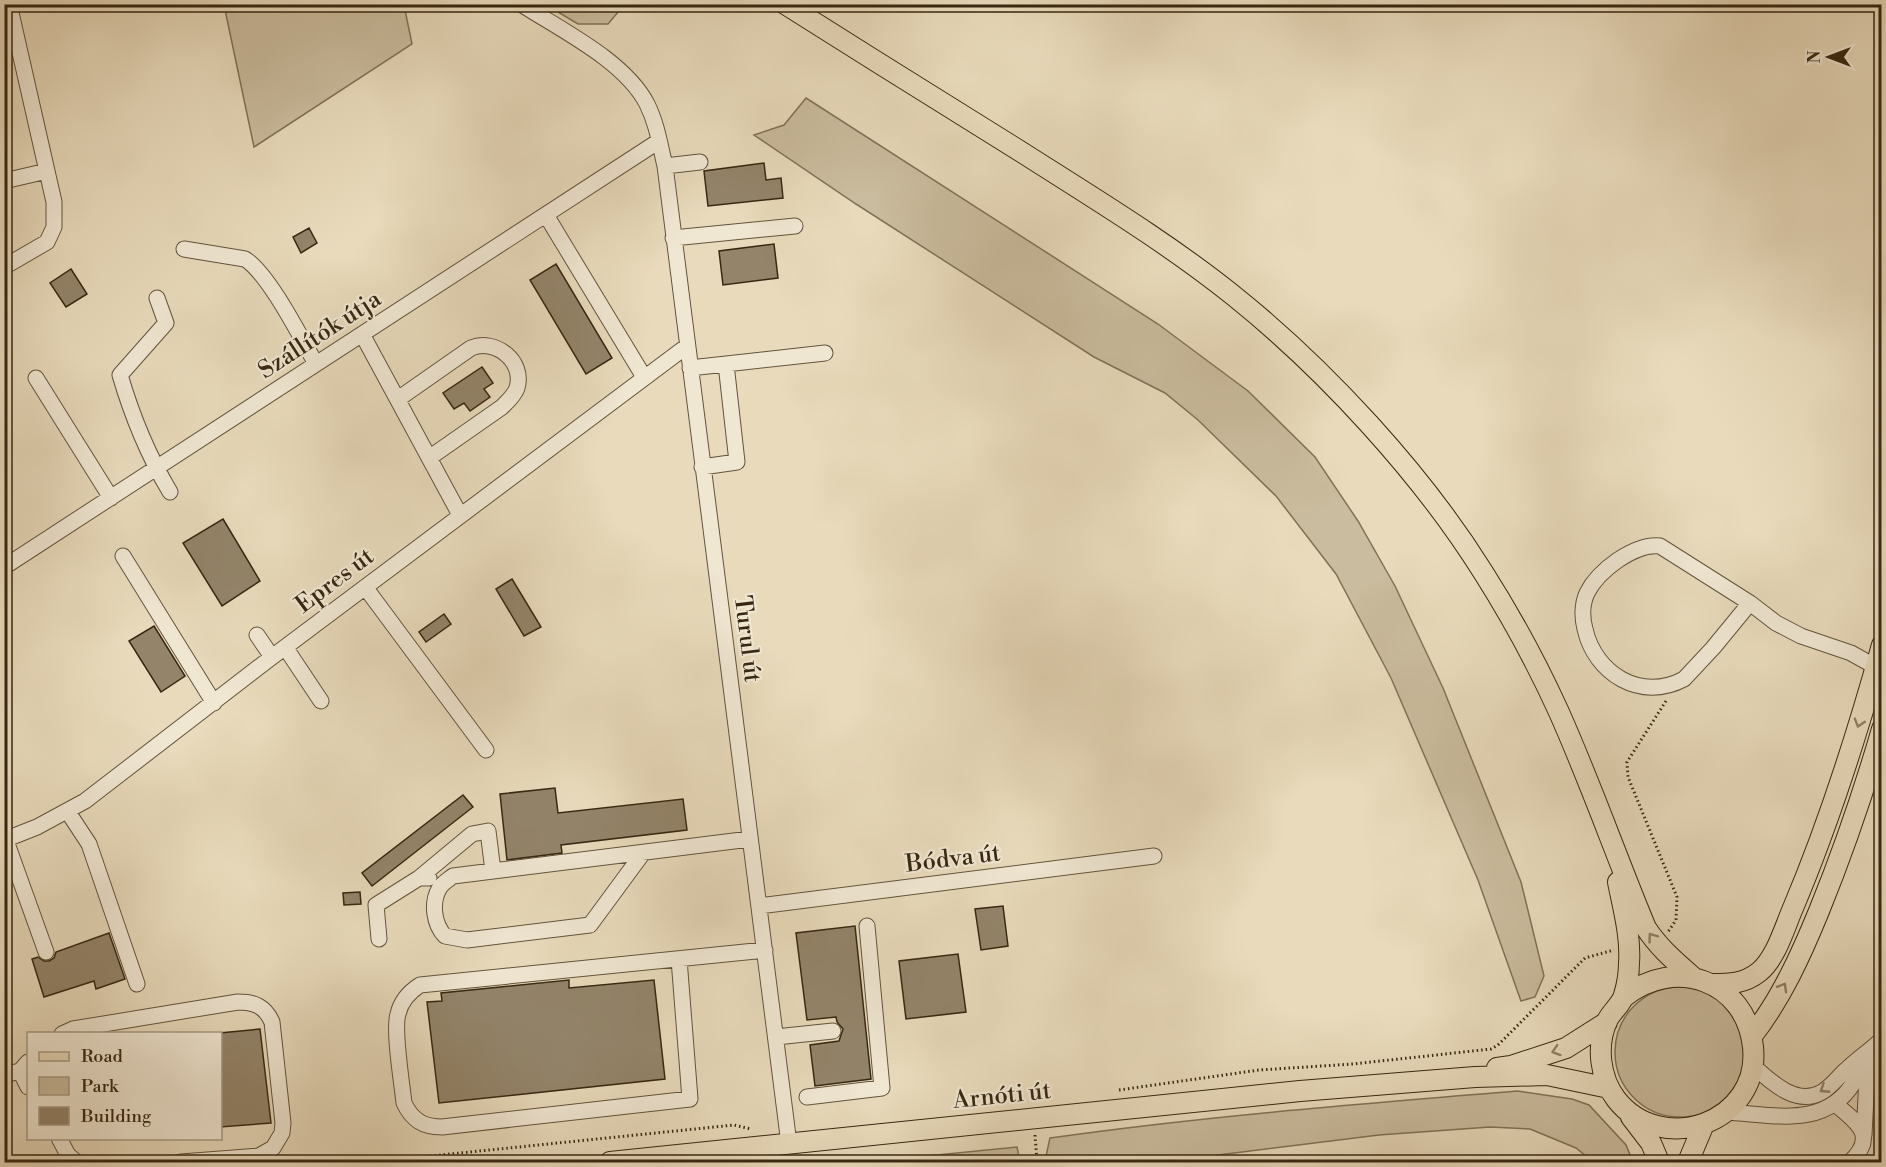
<svg xmlns="http://www.w3.org/2000/svg" width="1886" height="1167" font-family="'Libre Bodoni',serif">
  <style>
    .green { fill: #cabc9e; stroke: #807258; stroke-width: 1.5 }
    .building { fill: #93846a; stroke: #372712; stroke-width: 1.5 }
    .lines { fill: none; stroke-linecap: round; stroke-linejoin: round }
    .minor-casing { stroke: #63543c; stroke-width: 17 }
    .major-casing { stroke: #372712; stroke-width: 22 }
    .path { stroke: #372712; stroke-width: 3; stroke-dasharray: 1.5 3; stroke-linecap: butt }
    .minor { stroke: #f0e7d3; stroke-width: 15 }
    .major { stroke: #e8dabb; stroke-width: 20 }
    .oneway { stroke: #908066 }
    .oneway2 { stroke: #948772 }
    .labels { text-anchor: middle; dominant-baseline: central; stroke-width: 4.5; stroke-linejoin: round; paint-order: stroke }
    .street-label { font-size: 24px; fill: #372712; stroke: #f0e7d3 }
  </style>
  <rect width="100%" height="100%" fill="#e8dabb"/>
  <filter id="stains"><feTurbulence type="fractalNoise" baseFrequency=".00333" numOctaves="4"/><feColorMatrix values="0 0 0 0 .2 0 0 0 0 .09 0 0 0 0 .02 0 0 0 .5 -.17"/></filter>
  <radialGradient id="worn" r=".72"><stop offset=".6" stop-color="#630" stop-opacity="0"/><stop offset="1" stop-color="#630" stop-opacity=".3"/></radialGradient>
  <path class="green" d="M224 5H404L412 44 254 147Z
    M546 5H624L608 24H578Z
    M806 98 1158 324 1248 391 1315 457 1358 521 1395 586 1443 688 1521 882 1544 976 1535 997 1521 1001 1478 880 1391 678 1336 574 1276 496 1198 420 1165 393 1094 357 856 204 754 135 784 125Z
    M1615 1052a65 65 0 1 1 130 0a65 65 0 1 1-130 0Z
    M1517 1091 1572 1099 1589 1105 1626 1145 1633 1162H1593L1576 1148 1530 1129 1490 1127 1379 1135 1162 1162H1051L1046 1156 1050 1138C1205 1116 1361 1104 1517 1091Z
    M1017 1147 1020 1162H866Z"/>
  <path class="building" d="M764 163 766 180 781 178 783 198 708 206 704 171Z
    M309 228 317 243 301 253 293 237Z
    M774 244 778 278 723 285 719 251Z
    M556 264 612 358 586 374 530 280Z
    M71 269 87 294 66 307 50 283Z
    M482 367 493 383 484 389 490 397 470 411 464 403 454 409 443 393Z
    M223 519 260 581 222 606 183 543Z
    M512 579 541 627 524 636 496 589Z
    M444 614 451 624 426 642 419 632Z
    M154 626 185 676 161 692 129 641Z
    M555 788 558 813 683 799 687 830 561 845 562 853 507 860 500 794Z
    M463 795 473 807 372 886 362 873Z
    M360 892 361 904 344 905 343 893Z
    M1003 906 1008 946 981 950 975 909Z
    M855 926 871 1079 815 1086 810 1045 839 1041 843 1029 837 1022 836 1017 807 1020 796 933Z
    M109 933 125 979 96 989 94 981 44 997 32 959 38 957 44 961H49L54 958 56 952Z
    M958 954 966 1012 906 1019 899 961Z
    M569 980V988L654 980 665 1079 439 1103 427 1002 442 1001 441 993Z
    M260 1029 271 1123 220 1127V1033Z"/>
  <g class="lines">
    <defs>
      <path id="minor" d="M521 4C561 30 625 61 647 104 657 124 660 145 665 166L789 1144
        M665 166 700 162
        M4 181 47 171
        M546 215 644 377
        M673 238 795 226
        M184 249 245 259C269 274 301 338 316 364
        M4 267 47 242 54 227V202L9 4
        M157 298 166 323 120 375C132 416 148 455 170 492
        M362 334 460 515
        M690 368 825 353
        M36 378 111 498
        M398 399 471 348C495 338 525 361 517 388 514 396 508 401 502 407L429 458
        M702 467 737 462 726 364
        M123 556 214 703
        M4 567 659 141
        M365 587 486 750
        M1750 603 1713 648 1684 679C1641 702 1595 674 1585 629 1582 618 1582 604 1587 593 1594 579 1605 569 1618 560 1630 552 1645 544 1660 546L1750 603 1776 623 1801 636 1851 653 1876 667
        M257 635 272 657
        M285 647 321 701
        M68 812 89 844 137 984
        M4 835 46 952
        M4 840 37 827 85 801 272 657 687 346
        M643 853 590 925 467 940 445 936C434 925 431 903 439 889 442 883 448 880 453 876L750 839
        M419 878 472 834 488 831 493 871
        M759 906 1154 856
        M379 939 376 905 419 878H429
        M679 959 690 1099 442 1127C423 1127 412 1120 404 1103 402 1083 393 1030 398 1014 401 1001 409 992 420 985L765 950
        M62 1034 73 1029 238 1002C254 1002 265 1006 272 1022L283 1123 282 1133 273 1148 259 1156 181 1162
        M776 1037 833 1031
        M1752 1065C1770 1081 1796 1107 1822 1092 1831 1087 1838 1077 1846 1070 1857 1059 1870 1051 1882 1039
        M20 1071 28 1087
        M4 1075 20 1071 28 1062
        M807 1097 882 1088 867 926
        M1835 1104C1857 1122 1878 1136 1850 1162
        M1725 1112C1772 1114 1825 1130 1854 1082 1860 1073 1864 1062 1869 1052
        M1864 1135 1868 1058
        M59 1138 68 1155 76 1162"/>
      <path id="major" d="M785 4C864 54 944 104 1023 153 1095 199 1168 243 1234 296 1325 369 1421 473 1483 572 1511 616 1536 662 1558 710 1590 781 1616 856 1646 928 1659 948 1676 962 1694 978
        M1618 882C1623 908 1631 936 1629 963 1629 973 1627 985 1624 995 1622 1004 1611 1012 1607 1021 1596 1046 1600 1078 1616 1099 1662 1158 1761 1122 1753 1047 1746 980 1674 956 1624 997
        M1712 984C1729 984 1744 984 1759 972 1776 958 1784 929 1793 908 1829 823 1857 735 1882 645
        M1752 1036C1781 999 1801 955 1819 911 1843 852 1864 791 1882 729
        M1497 1068 1511 1066 1566 1048 1607 1022
        M1631 1117 1651 1143 1659 1162
        M610 1162 1300 1091 1475 1077 1547 1075 1609 1088
        M1688 1162 1704 1124"/>
    </defs>
    <use href="#minor" class="minor-casing"/>
    <use href="#major" class="major-casing"/>
    <path class="path" d="M1666 701 1627 762 1628 777 1677 897 1676 920 1668 932
      M1119 1090 1259 1070 1353 1064 1491 1049 1498 1045 1585 958 1614 950
      M1035 1135 1037 1162
      M372 1162 734 1125 751 1129"/>
    <use href="#minor" class="minor"/>
    <use href="#major" class="major"/>
  </g>
  <defs><path id="oneway-chevron" d="M-2-3.5L2.5 0L-2 3.5" fill="none" stroke-width="1.6" stroke-linecap="round" stroke-linejoin="round" transform="scale(1.5)"/></defs>
  <g class="oneway">
    <use href="#oneway-chevron" transform="translate(1859 723) rotate(107)"/>
    <use href="#oneway-chevron" transform="translate(1652 937) rotate(-126)"/>
    <use href="#oneway-chevron" transform="translate(1783 987) rotate(-60)"/>
    <use href="#oneway-chevron" transform="translate(1556 1051) rotate(162)"/>
  </g>
  <use class="oneway2" href="#oneway-chevron" transform="translate(1824 1089) rotate(147)"/>
  <g class="labels">
    <g class="street-label">
      <text transform="translate(320 335) rotate(-33)">Szállítók útja</text>
      <text transform="translate(335 581) rotate(-37)">Epres út</text>
      <text transform="translate(747 639) rotate(83)">Turul út</text>
      <text transform="translate(953 859) rotate(-7)">Bódva út</text>
      <text transform="translate(1002 1096) rotate(-6)">Arnóti út</text>
    </g>
  </g>
  <rect width="1886" height="1167" fill="none" stroke="#e8dabb" stroke-width="24"/>
  <rect x="6" y="6" width="1874" height="1155" fill="none" stroke="#372712" stroke-width="3"/>
  <rect x="12" y="12" width="1862" height="1143" fill="none" stroke="#372712" stroke-width="1.5"/>
  <rect x="27" y="1032" width="195" height="108" fill="#f0e7d3" stroke="#a69a86" stroke-width="1.5"/>
  <rect x="39" y="1052" width="30" height="9" fill="#e8dabb" stroke="#a69a86" stroke-width="1.5"/>
  <text x="81" y="1062" font-size="18" fill="#372712">Road</text>
  <rect x="39" y="1077" width="30" height="18" fill="#cabc9e" stroke="#a69a86" stroke-width="1.5"/>
  <text x="81" y="1092" font-size="18" fill="#372712">Park</text>
  <rect x="39" y="1107" width="30" height="18" fill="#93846a" stroke="#a69a86" stroke-width="1.5"/>
  <text x="81" y="1122" font-size="18" fill="#372712">Building</text>
  <g transform="translate(1829 57) rotate(270)" stroke="#f0e7d3" stroke-width="4.5" paint-order="stroke">
  <path d="M0-4.5L10 22L0 15L-10 22Z" fill="#372712"/>
  <text y="-9" font-size="16" font-weight="bold" text-anchor="middle" fill="#372712">N</text>
  </g>
  <rect width="100%" height="100%" filter="url(#stains)"/>
  <rect width="100%" height="100%" fill="url(#worn)"/>
</svg>
